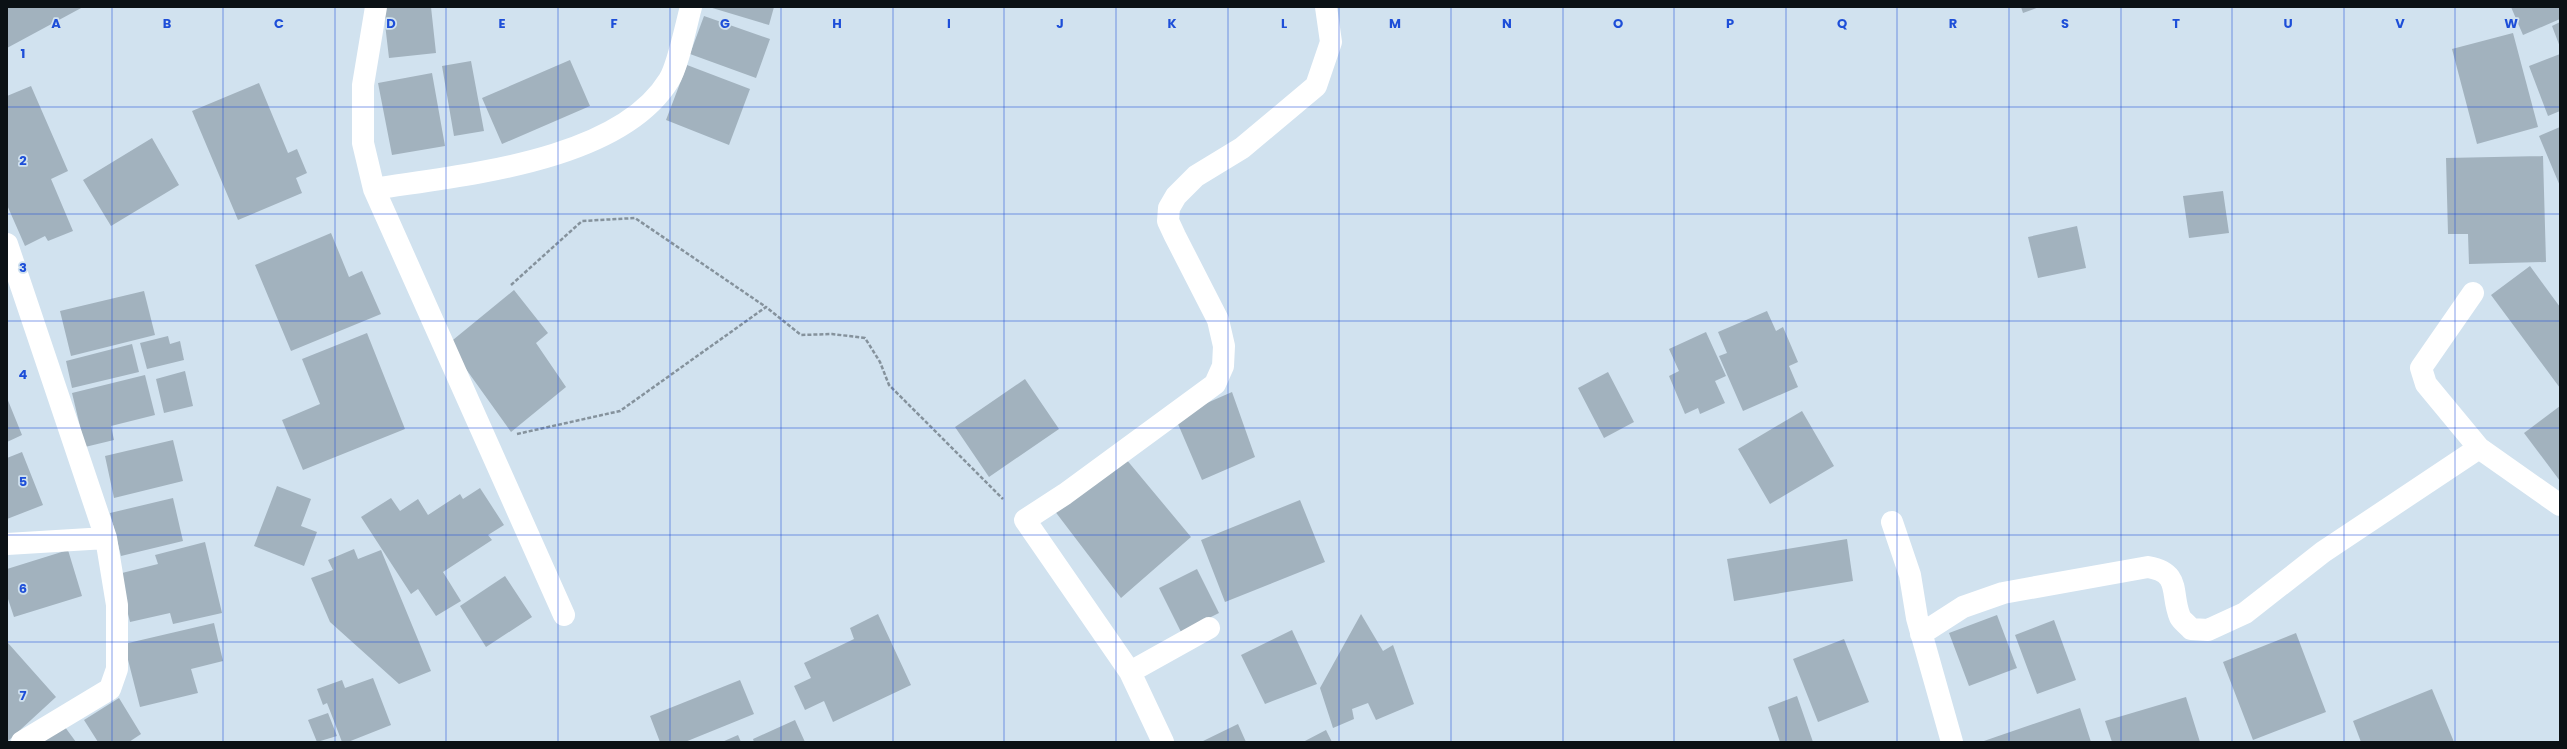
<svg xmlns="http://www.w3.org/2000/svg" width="2567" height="749" font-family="Poppins,sans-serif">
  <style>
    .building { fill: #a2b2be }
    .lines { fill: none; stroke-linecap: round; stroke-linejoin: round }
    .path { stroke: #85929c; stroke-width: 2.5; stroke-dasharray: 4 2; stroke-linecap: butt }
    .minor { stroke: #fff; stroke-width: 22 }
    .grid { fill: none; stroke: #1d4ed8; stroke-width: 1; stroke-opacity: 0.55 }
    .grid-label { font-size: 13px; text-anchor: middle; font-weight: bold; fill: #1d4ed8; stroke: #d1e2ef; stroke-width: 3.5; stroke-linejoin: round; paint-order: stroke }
  </style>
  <rect width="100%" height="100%" fill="#d1e2ef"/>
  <path class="building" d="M7 7H83L7 48Z
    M383 7H431L436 53 389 58Z
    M709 7H774L769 25Z
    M2021 7H2039L2023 13Z
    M2511 7H2560V19L2523 35Z
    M704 16 770 39 756 78 690 54Z
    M2560 22V47L2552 26Z
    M2513 33 2538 127 2477 144 2452 49Z
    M2560 54V111L2548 116 2529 66Z
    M570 60 590 106 502 144 482 98Z
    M471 61 484 131 454 136 442 66Z
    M687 65 750 89 729 145 666 120Z
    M432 73 445 146 392 155 378 83Z
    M259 83 288 153 297 149 307 173 296 178 302 193 238 220 192 111Z
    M31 86 68 171 51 179 73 231 48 241 45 236 25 246 7 205V96Z
    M2560 127V186L2539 136Z
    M152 138 179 185 111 226 83 180Z
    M2543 156 2546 262 2469 264 2468 234H2448L2446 158Z
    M2223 191 2229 233 2189 238 2183 196Z
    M2077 226 2086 268 2038 278 2028 237Z
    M331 233 349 277 362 271 381 314 291 351 255 265Z
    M2530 266 2560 307V388L2491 295Z
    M514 290 548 333 536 343 566 387 511 432 448 344Z
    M144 291 155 335 71 356 60 311Z
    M1767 311 1776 331 1783 327 1798 362 1789 366 1798 387 1743 411 1719 356 1727 353 1718 332Z
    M1706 332 1726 376 1715 381 1725 403 1700 414 1698 408 1685 414 1669 376 1679 371 1669 349Z
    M367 333 405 429 303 470 282 420 320 404 302 359Z
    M168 336 170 344 180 341 184 360 147 369 140 343Z
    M132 344 139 372 72 388 66 361Z
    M185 371 193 406 164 413 156 379Z
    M1608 372 1634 422 1604 438 1578 388Z
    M145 375 155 415 111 426 114 440 85 447 72 393Z
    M1025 379 1059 429 989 477 955 427Z
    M1232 392 1255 457 1202 480 1175 417Z
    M7 398 22 435 7 442Z
    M2560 406V481L2524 433Z
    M1802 411 1834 466 1770 504 1738 449Z
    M173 440 183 481 114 498 105 456Z
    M22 452 43 505 7 519V458Z
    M1126 459 1191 537 1121 598 1054 510Z
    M277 486 311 499 301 526 317 532 304 566 254 546Z
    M480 488 504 525 488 535 492 540 443 572 461 601 436 616 418 589 411 594 361 517 391 498 400 511 418 499 428 515 460 494 463 499Z
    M173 498 183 541 121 556 110 513Z
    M1300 500 1325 562 1225 602 1201 540Z
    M1847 539 1853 581 1734 601 1727 559Z
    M205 542 222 613 173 624 170 613 130 622 118 574 158 564 155 555Z
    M354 549 358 559 381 550 431 671 399 684 330 622 311 578 333 570 328 560Z
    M68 550 82 596 14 617 7 596V569Z
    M1197 569 1219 613 1181 632 1159 588Z
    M505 576 532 617 486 647 460 606Z
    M878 614 911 685 833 722 824 701 805 710 794 686 811 678 804 663 854 639 850 628Z
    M1361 614 1383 651 1393 645 1414 704 1376 720 1368 703 1352 709 1354 719 1333 728 1320 688Z
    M1997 615 2017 668 1969 686 1949 633Z
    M2054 620 2076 680 2037 694 2015 635Z
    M214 623 223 661 191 669 198 693 140 707 124 644Z
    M1292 630 1317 684 1265 704 1241 655Z
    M2296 633 2326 712 2253 740 2223 662Z
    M1844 639 1869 702 1818 722 1793 659Z
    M8 643 56 697 7 742V644Z
    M373 678 391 725 348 742H342L327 703 323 705 317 689 342 680 345 688Z
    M740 680 754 714 685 742H660L650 716Z
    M2432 689 2454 742H2361L2353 721Z
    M1797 696 1813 742H1780L1768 707Z
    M2186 697 2200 742H2112L2105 721Z
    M119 698 141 734 129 742H98L84 720Z
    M2080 708 2091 742H1981Z
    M328 713 337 736 317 742 308 720Z
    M795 720 805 742H754L753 739Z
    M62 723 76 742H36Z
    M1238 724 1246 742H1201Z
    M1326 730 1332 742H1303Z
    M738 735 741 742H722Z"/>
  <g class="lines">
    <path class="path" d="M511 285 582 221 635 218 766 307
      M517 434 620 411 766 307 801 335 832 334 865 338 880 362 889 385 1003 499"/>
    <path class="minor" d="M376 7 363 85V143L374 189 564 615
      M374 189C461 175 619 162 669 80 678 66 686 25 691 7
      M7 244 106 538 117 605V669L110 689 22 742
      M2473 293 2421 368 2426 384 2479 448
      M1892 522 1910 575 1917 618 1952 742
      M7 544 106 538
      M1921 634 1963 607 2003 593 2148 567C2182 573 2170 593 2180 617 2182 621 2188 625 2191 629L2208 630 2245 613 2323 552 2479 448 2560 505
      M1130 672 1209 628
      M1163 742 1130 672 1025 520 1065 494 1215 384 1223 366 1224 346 1218 320 1175 236 1168 221 1169 208 1176 196 1196 176 1242 148 1316 86 1331 42 1326 7"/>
  </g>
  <path class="grid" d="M112 7V742M223 7V742M335 7V742M446 7V742M558 7V742M670 7V742M781 7V742M893 7V742M1004 7V742M1116 7V742M1228 7V742M1339 7V742M1451 7V742M1563 7V742M1674 7V742M1786 7V742M1897 7V742M2009 7V742M2121 7V742M2232 7V742M2344 7V742M2455 7V742M7 107H2560M7 214H2560M7 321H2560M7 428H2560M7 535H2560M7 642H2560"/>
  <g class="grid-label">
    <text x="56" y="28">A</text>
    <text x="167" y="28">B</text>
    <text x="279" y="28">C</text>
    <text x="391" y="28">D</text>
    <text x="502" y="28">E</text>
    <text x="614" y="28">F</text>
    <text x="725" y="28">G</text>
    <text x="837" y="28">H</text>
    <text x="949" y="28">I</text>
    <text x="1060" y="28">J</text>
    <text x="1172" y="28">K</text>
    <text x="1284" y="28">L</text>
    <text x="1395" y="28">M</text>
    <text x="1507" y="28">N</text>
    <text x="1618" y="28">O</text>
    <text x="1730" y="28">P</text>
    <text x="1842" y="28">Q</text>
    <text x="1953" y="28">R</text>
    <text x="2065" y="28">S</text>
    <text x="2176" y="28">T</text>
    <text x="2288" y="28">U</text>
    <text x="2400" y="28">V</text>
    <text x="2511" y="28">W</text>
    <text x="23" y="58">1</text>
    <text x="23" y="165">2</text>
    <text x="23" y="272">3</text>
    <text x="23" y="379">4</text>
    <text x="23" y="486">5</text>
    <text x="23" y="593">6</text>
    <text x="23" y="700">7</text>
  </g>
  <rect width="2567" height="749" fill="none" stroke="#0b1115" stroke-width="16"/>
</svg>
